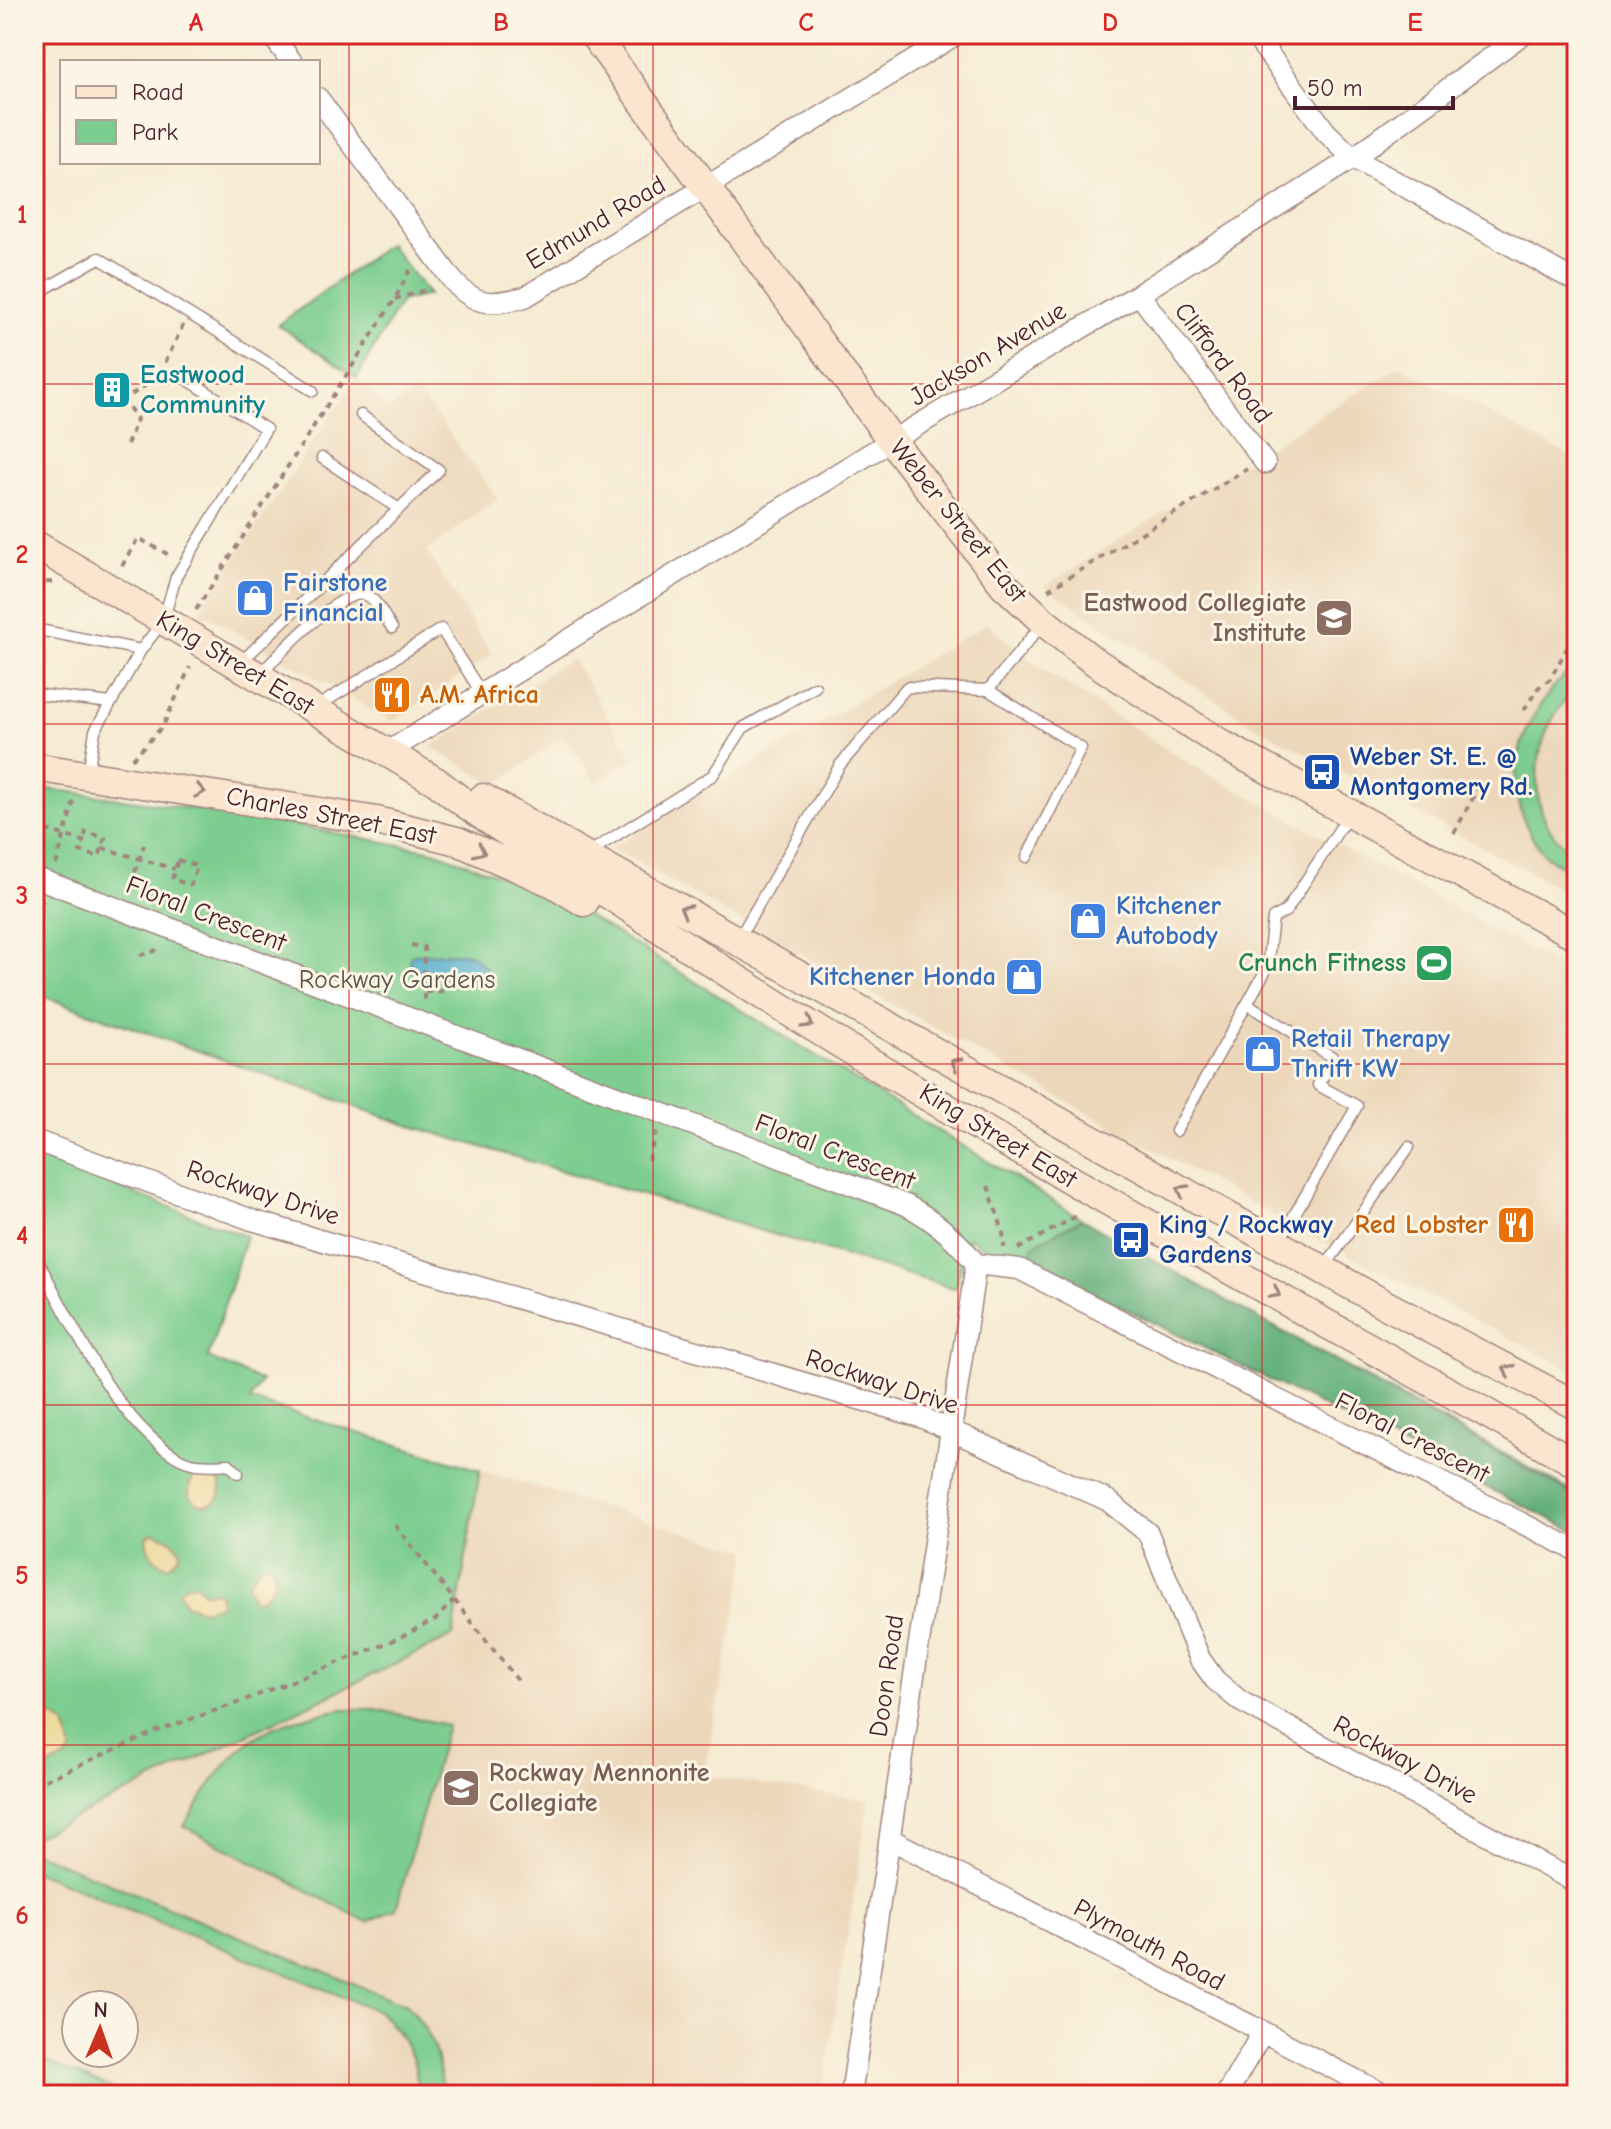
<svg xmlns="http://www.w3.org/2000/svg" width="1611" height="2129" font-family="'Comic Neue',sans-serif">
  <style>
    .built { fill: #ecd7ba; fill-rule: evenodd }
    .green { fill: #7bcd8f; stroke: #62765d; stroke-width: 2 }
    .forest { fill: #64b07a; stroke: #576852; stroke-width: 2 }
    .sand { fill: #eeda9e; stroke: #9c7c64; stroke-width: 2 }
    .water { fill: #4daccc; stroke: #4c667c; stroke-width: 2 }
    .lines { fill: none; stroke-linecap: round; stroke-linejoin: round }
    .lane-casing { stroke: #a0857f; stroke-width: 13 }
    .street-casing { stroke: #a0857f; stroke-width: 23 }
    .secondary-casing { stroke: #a0857f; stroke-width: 31 }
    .path { stroke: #a0857f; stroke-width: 4; stroke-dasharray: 6 6; stroke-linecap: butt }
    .lane { stroke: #fff; stroke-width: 10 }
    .street { stroke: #fff; stroke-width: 20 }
    .secondary { stroke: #fbe5cf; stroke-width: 28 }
    .oneway { stroke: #a2827d }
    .grid { fill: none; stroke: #d62828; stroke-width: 2; stroke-opacity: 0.55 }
    .labels { text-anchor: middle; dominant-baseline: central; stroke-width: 6; stroke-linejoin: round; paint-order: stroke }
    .street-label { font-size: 26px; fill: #4a1f2b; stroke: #fcf5e5 }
    .culture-label { font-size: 26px; font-weight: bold; fill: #0d838f; stroke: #fcf5e5; text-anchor: start }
    .shop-label { font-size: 26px; font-weight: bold; fill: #366cbe; stroke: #fcf5e5; text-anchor: start }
    .education-label { font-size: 26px; font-weight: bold; fill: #785e54; stroke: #fcf5e5; text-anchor: end }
    .food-label { font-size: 26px; font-weight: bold; fill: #c56008; stroke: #fcf5e5; text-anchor: start }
    .transit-label { font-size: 26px; font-weight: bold; fill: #164399; stroke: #fcf5e5; text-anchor: start }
    .leisure-label { font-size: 26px; font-weight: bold; fill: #27864d; stroke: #fcf5e5; text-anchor: end }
    .park-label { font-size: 26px; fill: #595349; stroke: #fcf5e5 }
    .neatline { fill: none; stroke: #d62828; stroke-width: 3 }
    .grid-label { font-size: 26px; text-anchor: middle; font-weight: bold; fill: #d62828 }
  </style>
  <rect width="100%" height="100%" fill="#fcf5e5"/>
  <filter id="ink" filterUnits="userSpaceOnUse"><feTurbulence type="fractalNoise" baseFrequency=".0125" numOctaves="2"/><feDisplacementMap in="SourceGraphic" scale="16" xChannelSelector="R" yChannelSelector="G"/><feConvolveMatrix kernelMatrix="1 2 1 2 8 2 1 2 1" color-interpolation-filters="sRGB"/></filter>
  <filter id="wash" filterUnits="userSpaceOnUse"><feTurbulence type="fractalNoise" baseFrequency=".006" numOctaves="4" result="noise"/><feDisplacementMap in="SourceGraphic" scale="32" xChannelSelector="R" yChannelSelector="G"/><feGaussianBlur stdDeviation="1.8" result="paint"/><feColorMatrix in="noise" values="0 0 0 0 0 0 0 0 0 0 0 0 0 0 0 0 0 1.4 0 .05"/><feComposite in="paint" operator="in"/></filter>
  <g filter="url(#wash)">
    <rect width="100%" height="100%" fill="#f6ebd3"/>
    <path class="built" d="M1400 366 1577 460V898L1251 724 1045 586Z
      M357 378 390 409 416 389 498 499 427 551 492 655 392 721 199 611Z
      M988 623 1032 662 1188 763 1577 976V1373L1283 1221 610 848Z
      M572 658 634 760 596 782 564 736 495 785 431 747Z
      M480 1470 748 1551 703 1776 869 1800 822 2095H34V1837L453 1636ZM76 2005H124V2053H76Z"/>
    <path class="green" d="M389 244 429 295 401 301 357 378 278 325Z
      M1577 663V688C1531 727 1517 822 1577 854V874C1567 868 1552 863 1545 855 1490 788 1520 715 1577 663Z
      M34 787 219 812 434 851 557 897 1113 1238 1577 1494V1532L1045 1269 995 1255 969 1238 955 1288 946 1286 405 1124 34 993Z
      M34 1155 246 1236 208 1358 261 1381 250 1400 480 1470 453 1636 34 1837Z
      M343 1709H374L447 1725 396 1909 367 1922 184 1826C235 1745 246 1727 343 1709Z
      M34 1852 406 2005C435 2035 437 2055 444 2095H416C422 2061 401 2033 378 2011L34 1871Z
      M34 2056 127 2095H84L34 2074Z"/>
    <path class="forest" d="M1081 1219 1577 1497V1532L1045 1269 1028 1264 1034 1245Z"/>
    <path class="sand" d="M189 1489a16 16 0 1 1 32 0a16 16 0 1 1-32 0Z
      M154 1532 170 1539 180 1549V1555L169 1566C154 1563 147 1551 146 1537Z
      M261 1564H268L274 1569C276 1585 269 1596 254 1601L247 1585Z
      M187 1584H196L204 1592 216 1591 220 1595V1605L203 1610 185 1604 179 1590Z
      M52 1716 65 1724 72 1750 66 1759 49 1766 41 1763C34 1750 34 1738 38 1724Z"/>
    <path class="water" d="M462 953 472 955 486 968 481 977 448 981 410 968V957L415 954Z"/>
  </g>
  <g filter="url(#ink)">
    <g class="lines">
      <defs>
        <path id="lane" d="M34 295 99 258 313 391
          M34 345 41 354 34 380
          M322 458 399 509
          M34 629 141 650
          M239 664 439 470 361 415
          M259 675C278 656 339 588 365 595 377 598 385 619 392 628
          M988 690 1081 748 1027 857
          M34 694 111 703
          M315 708 441 629 482 694
          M88 773 95 731 141 650 163 621 176 577 266 429 180 375
          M588 853 713 775 743 728 815 687
          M739 938 840 765 907 687 988 690 1044 622
          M1249 1005 1334 1058 1318 1085 1357 1106 1278 1243
          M1176 1131 1267 968 1273 918 1286 911 1348 816
          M34 1254C70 1318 112 1417 175 1456 191 1467 211 1465 229 1464L238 1473
          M1324 1268 1409 1147"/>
        <path id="street" d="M271 34 292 62
          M1254 34 1326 132 1353 158 1577 282
          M318 98 453 281C476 307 492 305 525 297L957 34
          M1139 294 1265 463
          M386 753 866 456 1139 294 1353 158 1523 34
          M34 877 906 1205C934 1220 956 1238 976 1264
          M34 1140 252 1220 923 1418 1107 1500 1148 1533 1200 1659 1215 1680 1240 1701 1577 1883
          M976 1264 1019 1269 1577 1551
          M890 1839 1385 2095
          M851 2095 976 1264
          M1226 2095 1262 2033"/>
        <path id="secondary" d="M593 34 892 441 1004 585 1044 622 1091 659 1223 745 1577 936
          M34 544 437 782C497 831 567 866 632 910 934 1114 1260 1284 1577 1464
          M34 767 377 821 457 841 555 884 584 902
          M483 798 1386 1305 1577 1406"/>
      </defs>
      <use href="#lane" class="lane-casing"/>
      <use href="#street" class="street-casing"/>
      <use href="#secondary" class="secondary-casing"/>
      <path class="path" d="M395 299 429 289
        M127 445 137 419 124 400 159 376 183 325
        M122 566 138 538 171 556
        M34 583 52 582
        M1048 590 1247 469
        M196 610 395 299 412 266
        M1524 710 1538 688 1550 679 1577 630
        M132 759 163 726 190 667
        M34 826 83 841 80 851 99 857 105 838 86 832 83 841
        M1454 833 1482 781
        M102 848 175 869
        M178 860 197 866 191 885 172 879Z
        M56 865 75 797
        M135 872 144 845
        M34 925 43 900
        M411 945 424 947V1004
        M140 955 155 951 158 943
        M425 992 446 991
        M648 1160 657 1131
        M988 1186 1003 1231 1004 1248
        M1018 1249 1080 1214
        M395 1525 519 1682
        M34 1785 157 1731 240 1702 399 1638 436 1619 454 1600"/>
      <use href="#lane" class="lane"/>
      <use href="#street" class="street"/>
      <use href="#secondary" class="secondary"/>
    </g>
    <defs><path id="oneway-chevron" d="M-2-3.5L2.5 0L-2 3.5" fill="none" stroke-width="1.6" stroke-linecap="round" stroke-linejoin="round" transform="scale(2)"/></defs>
    <g class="oneway">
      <use href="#oneway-chevron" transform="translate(200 791) rotate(10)"/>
      <use href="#oneway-chevron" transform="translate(480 851) rotate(24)"/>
      <use href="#oneway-chevron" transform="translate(685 910) rotate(-151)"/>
      <use href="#oneway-chevron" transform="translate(808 1023) rotate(31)"/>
      <use href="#oneway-chevron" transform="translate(956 1063) rotate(-151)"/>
      <use href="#oneway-chevron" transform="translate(1182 1190) rotate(-151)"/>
      <use href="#oneway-chevron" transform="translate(1275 1293) rotate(29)"/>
      <use href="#oneway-chevron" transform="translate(1508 1370) rotate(-152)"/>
    </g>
  </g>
  <path class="grid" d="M349 34V2095M653 34V2095M958 34V2095M1262 34V2095M34 384H1577M34 724H1577M34 1064H1577M34 1405H1577M34 1745H1577"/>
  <defs>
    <symbol id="building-square" viewBox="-11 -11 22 22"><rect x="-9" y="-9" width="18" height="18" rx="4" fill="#0f9aa8" stroke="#fcf5e5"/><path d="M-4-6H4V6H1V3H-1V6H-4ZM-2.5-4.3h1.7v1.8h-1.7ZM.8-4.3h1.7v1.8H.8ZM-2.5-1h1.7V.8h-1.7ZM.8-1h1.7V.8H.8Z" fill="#fff"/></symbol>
    <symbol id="shop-square" viewBox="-11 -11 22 22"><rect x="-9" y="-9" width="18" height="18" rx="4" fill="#3f7fe0" stroke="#fcf5e5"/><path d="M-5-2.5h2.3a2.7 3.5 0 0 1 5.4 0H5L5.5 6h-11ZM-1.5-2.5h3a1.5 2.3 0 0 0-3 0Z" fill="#fff"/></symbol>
    <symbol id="school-square" viewBox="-11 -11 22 22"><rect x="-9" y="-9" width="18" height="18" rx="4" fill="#8d6e63" stroke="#fcf5e5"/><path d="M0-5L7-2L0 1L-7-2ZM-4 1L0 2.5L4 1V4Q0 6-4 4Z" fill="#fff"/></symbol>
    <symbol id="restaurant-square" viewBox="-11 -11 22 22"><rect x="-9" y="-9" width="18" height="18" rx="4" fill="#e8710a" stroke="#fcf5e5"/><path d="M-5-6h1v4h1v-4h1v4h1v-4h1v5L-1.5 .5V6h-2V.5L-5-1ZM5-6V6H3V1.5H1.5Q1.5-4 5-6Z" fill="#fff"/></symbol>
    <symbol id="bus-square" viewBox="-11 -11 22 22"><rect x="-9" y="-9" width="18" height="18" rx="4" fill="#1a4fb4" stroke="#fcf5e5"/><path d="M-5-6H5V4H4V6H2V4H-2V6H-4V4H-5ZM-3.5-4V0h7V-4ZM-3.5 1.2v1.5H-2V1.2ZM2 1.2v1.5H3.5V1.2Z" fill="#fff"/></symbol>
    <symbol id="stadium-square" viewBox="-11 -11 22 22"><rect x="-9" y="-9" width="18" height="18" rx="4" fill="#2e9e5b" stroke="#fcf5e5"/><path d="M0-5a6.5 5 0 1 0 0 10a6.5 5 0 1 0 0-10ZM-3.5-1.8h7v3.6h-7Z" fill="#fff"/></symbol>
  </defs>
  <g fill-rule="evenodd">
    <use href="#building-square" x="90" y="368" width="44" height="44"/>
    <use href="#shop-square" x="233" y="576" width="44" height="44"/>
    <use href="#school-square" x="1312" y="596" width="44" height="44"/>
    <use href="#restaurant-square" x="370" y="673" width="44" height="44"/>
    <use href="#bus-square" x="1300" y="750" width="44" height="44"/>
    <use href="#shop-square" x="1066" y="899" width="44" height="44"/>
    <use href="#stadium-square" x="1412" y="941" width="44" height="44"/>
    <use href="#shop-square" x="1002" y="955" width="44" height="44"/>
    <use href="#shop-square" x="1241" y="1032" width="44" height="44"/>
    <use href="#restaurant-square" x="1494" y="1203" width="44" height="44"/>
    <use href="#bus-square" x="1109" y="1218" width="44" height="44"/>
    <use href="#school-square" x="439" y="1766" width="44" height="44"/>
  </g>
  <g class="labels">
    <g class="street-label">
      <text transform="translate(596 223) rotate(-31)">Edmund Road</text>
      <text transform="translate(988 354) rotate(-31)">Jackson Avenue</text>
      <text transform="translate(1223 363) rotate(53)">Clifford Road</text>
      <text transform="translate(958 521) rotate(51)">Weber Street East</text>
      <text transform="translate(235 663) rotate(31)">King Street East</text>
      <text transform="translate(331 816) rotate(11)">Charles Street East</text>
      <text transform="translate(206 914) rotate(21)">Floral Crescent</text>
      <text transform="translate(998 1136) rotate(31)">King Street East</text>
      <text transform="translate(835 1152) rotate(21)">Floral Crescent</text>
      <text transform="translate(263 1193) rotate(18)">Rockway Drive</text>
      <text transform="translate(882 1382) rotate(18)">Rockway Drive</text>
      <text transform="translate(1412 1438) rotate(27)">Floral Crescent</text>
      <text transform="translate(887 1676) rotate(-82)">Doon Road</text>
      <text transform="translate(1405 1760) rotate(28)">Rockway Drive</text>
      <text transform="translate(1149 1945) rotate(28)">Plymouth Road</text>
    </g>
    <g class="culture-label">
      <text x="140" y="375">Eastwood<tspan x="140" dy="30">Community</tspan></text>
    </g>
    <g class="shop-label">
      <text x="283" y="583">Fairstone<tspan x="283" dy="30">Financial</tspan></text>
      <text x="1116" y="906">Kitchener<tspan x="1116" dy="30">Autobody</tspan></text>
      <text x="996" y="977" text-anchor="end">Kitchener Honda</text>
      <text x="1291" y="1039">Retail Therapy<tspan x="1291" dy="30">Thrift KW</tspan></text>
    </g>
    <g class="education-label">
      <text x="1306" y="603">Eastwood Collegiate<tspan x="1306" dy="30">Institute</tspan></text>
      <text x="489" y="1773" text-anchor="start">Rockway Mennonite<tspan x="489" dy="30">Collegiate</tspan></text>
    </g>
    <g class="food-label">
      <text x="420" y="695">A.M. Africa</text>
      <text x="1488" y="1225" text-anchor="end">Red Lobster</text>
    </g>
    <g class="transit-label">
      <text x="1350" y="757">Weber St. E. @<tspan x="1350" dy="30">Montgomery Rd.</tspan></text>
      <text x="1159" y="1225">King / Rockway<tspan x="1159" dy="30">Gardens</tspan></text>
    </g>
    <g class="leisure-label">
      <text x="1406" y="963">Crunch Fitness</text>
    </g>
    <g class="park-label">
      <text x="397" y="980">Rockway Gardens</text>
    </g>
  </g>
  <rect width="1611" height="2129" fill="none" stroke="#fcf5e5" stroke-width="88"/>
  <rect x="60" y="60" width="260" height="104" fill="#fcf5e5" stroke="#b59f9b" stroke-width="2"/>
  <rect x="76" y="86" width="40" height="12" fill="#fbe5cf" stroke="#b59f9b" stroke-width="2"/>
  <text x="132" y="100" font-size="24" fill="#4a1f2b">Road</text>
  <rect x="76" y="120" width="40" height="24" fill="#7bcd8f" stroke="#b59f9b" stroke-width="2"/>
  <text x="132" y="140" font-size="24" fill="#4a1f2b">Park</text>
  <g transform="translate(100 2029) rotate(2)"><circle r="38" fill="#fcf5e5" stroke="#b59f9b" stroke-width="2"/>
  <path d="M0-6L14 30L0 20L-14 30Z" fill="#c8321e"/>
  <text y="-12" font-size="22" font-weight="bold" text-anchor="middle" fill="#4a1f2b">N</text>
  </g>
  <path d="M1295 96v12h158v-12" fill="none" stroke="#4a1f2b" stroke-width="4"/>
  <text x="1307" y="96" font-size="24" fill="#4a1f2b" stroke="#fcf5e5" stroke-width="6" paint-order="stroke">50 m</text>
  <rect x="44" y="44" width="1523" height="2041" class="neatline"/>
  <g class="grid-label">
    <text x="196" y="31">A</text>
    <text x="501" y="31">B</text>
    <text x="806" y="31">C</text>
    <text x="1110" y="31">D</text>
    <text x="1415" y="31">E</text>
    <text x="22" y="223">1</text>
    <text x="22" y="563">2</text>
    <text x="22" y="904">3</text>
    <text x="22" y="1244">4</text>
    <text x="22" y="1584">5</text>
    <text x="22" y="1924">6</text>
  </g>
</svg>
